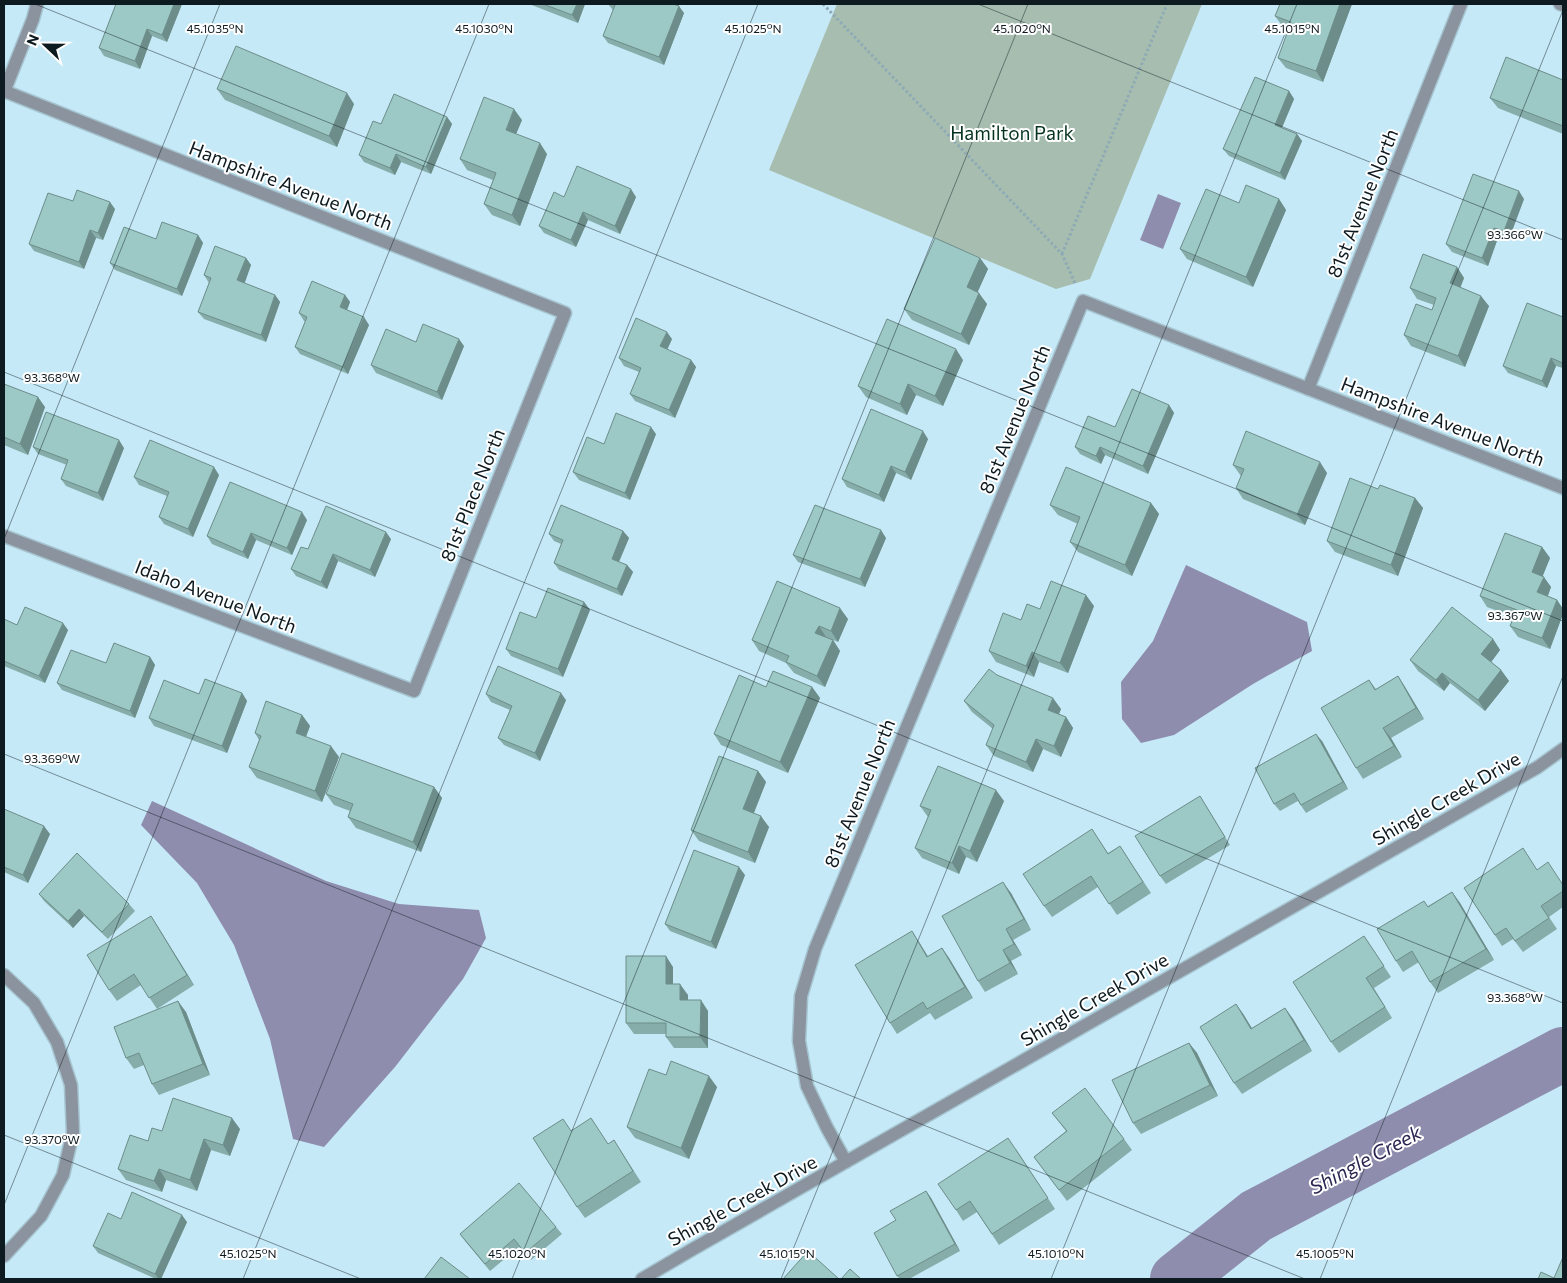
<svg xmlns="http://www.w3.org/2000/svg" width="1567" height="1283" font-family="Commissioner,sans-serif">
  <style>
    .green { fill: #a7bdb0 }
    .water { fill: #8e8dad }
    .lines { fill: none; stroke-linecap: round; stroke-linejoin: round }
    .river { stroke: #8e8dad; stroke-width: 54 }
    .minor-casing { stroke: #a5c4d0; stroke-width: 15 }
    .tertiary-casing { stroke: #a5c4d0; stroke-width: 15 }
    .path { stroke: #8daab5; stroke-width: 3; stroke-dasharray: 2.5 2.5; stroke-linecap: butt }
    .minor { stroke: #8b939e; stroke-width: 12 }
    .tertiary { stroke: #8b939e; stroke-width: 12 }
    .wall { fill: #86ada9 }
    .shaded-wall { fill: #6d8d8a }
    .building { fill: #9cc9c5; stroke: #6d8d8a }
    .ticks { fill: none; stroke: #0d1a1f; stroke-width: 1; stroke-opacity: 0.45 }
    .labels { text-anchor: middle; dominant-baseline: central; stroke-width: 4; stroke-linejoin: round; paint-order: stroke }
    .park-label { font-size: 19px; fill: #05331f; stroke: #fff }
    .street-label { font-size: 19px; fill: #0d1a1f; stroke: #fff }
    .water-label { font-size: 20px; font-style: italic; fill: #2b2652; stroke: #fff }
    .ticks-label { font-size: 12px; text-anchor: middle; fill: #0d1a1f; stroke: #fff; stroke-width: 4; stroke-linejoin: round; paint-order: stroke }
  </style>
  <rect width="100%" height="100%" fill="#c6e9f7"/>
  <path class="green" d="M837 4H1202L1090 279 1056 289 769 170Z"/>
  <path class="water" d="M1158 194 1181 203 1163 249 1140 240Z
    M1186 565 1307 622 1312 651 1253 684 1174 735 1141 743 1122 719 1121 682 1153 641Z
    M152 801 326 881 399 904 479 910 486 938 463 979 395 1067 324 1147 293 1139 270 1039 234 945 197 883 141 825Z"/>
  <g class="lines">
    <path class="river" d="M1177 1279 1256 1216 1563 1054"/>
    <defs>
      <path id="minor" d="M1560 4 1563 5
        M4 91 565 313 414 691 4 536
        M1308 389 1461 4
        M4 975 34 1003 57 1042 71 1085 73 1132 63 1175 41 1216 4 1256
        M846 1162 827 1128 807 1086 799 1041 801 996 815 949 1083 301 1563 488
        M642 1279 693 1249 1538 767 1563 749"/>
      <path id="tertiary" d="M4 92 33 19 37 4"/>
    </defs>
    <use href="#minor" class="minor-casing"/>
    <use href="#tertiary" class="tertiary-casing"/>
    <path class="path" d="M823 4 1062 254 1075 283
      M1062 254 1167 4"/>
    <use href="#minor" class="minor"/>
    <use href="#tertiary" class="tertiary"/>
  </g>
  <path class="wall" d="M116 4H182L167 42 152 36 140 69 104 56 99 48Z
    M529 4H585L578 23Z
    M608 4H673L684 13 664 65 608 43 603 36 613 10 612 9Z
    M1280 4H1352L1323 82 1286 68 1278 58 1289 29 1283 27 1275 16Z
    M1563 80V134L1498 108 1490 98Z
    M217 89 354 104 337 147 225 100Z
    M1289 91 1294 99 1282 128 1297 134 1302 141 1285 180 1229 156 1223 149Z
    M447 117 452 124 431 174 401 162 395 175 364 162 359 155 381 124Z
    M522 120 516 134 547 154 520 226 492 215 484 204 493 180 467 170 460 159Z
    M564 197H636L620 234 588 220 576 247 544 233 539 226Z
    M1279 199 1286 210 1253 287 1187 259 1180 249 1239 203Z
    M1524 199 1509 239 1499 235 1488 266 1452 252 1446 244Z
    M73 201 115 209 103 240 96 238 84 269 34 251 29 244Z
    M198 235 203 243 182 296 115 270 110 263 156 239Z
    M246 258 251 265 244 283 275 295 280 302 266 342 204 319 198 312 209 283 204 275Z
    M980 258 988 269 977 292 987 304 969 345 912 320 904 309Z
    M1457 267 1464 278 1460 287 1489 306 1465 367 1411 346 1404 335 1432 310 1434 305 1417 299 1410 288Z
    M345 295 350 302 347 310 369 325 348 374 300 354 295 347 305 321H304L299 313Z
    M1563 317V368L1556 366 1547 388 1508 373 1503 366Z
    M672 339 667 350 691 360 696 367 675 418 635 401 630 394 639 372 624 366 619 358Z
    M416 342 464 346 442 400 376 373 371 365Z
    M963 360 943 406 916 395 907 415 866 397 858 386Z
    M4 384 45 407 28 455 4 445Z
    M1169 405 1174 413 1148 474 1105 455 1101 464 1080 454 1075 447 1115 427Z
    M656 434 630 500 579 480 573 472Z
    M928 439 911 480 896 473 884 502 847 487 842 479Z
    M33 447 124 448 103 501 66 486 61 479 67 465 38 454Z
    M1233 465 1327 473 1305 525 1243 499 1236 488 1241 476Z
    M219 475 193 537 164 524 159 517 167 496 139 485 134 477Z
    M1378 489 1415 498 1423 508 1398 576 1335 552 1327 541Z
    M1151 503 1159 514 1132 576 1078 552 1070 542 1078 524 1058 515 1050 505Z
    M307 520 292 555 256 540 248 559 212 544 207 536Z
    M623 531 629 538 619 562 627 565 633 572 622 596 559 570 554 563 561 544 554 541 549 534Z
    M886 538 865 587 798 562 793 555Z
    M391 539 375 577 338 561 327 589 296 576 291 569 308 549Z
    M1542 547 1550 558 1542 576 1551 587 1548 596 1557 600 1563 609V614L1550 649 1518 637 1510 626 1514 617 1487 607 1480 596Z
    M584 602 590 610 563 677 511 656 506 649 536 618Z
    M1094 606 1068 673 1039 662 1034 677 996 662 989 651 1021 620 1040 609Z
    M4 619 17 625 68 630 45 683 4 666Z
    M848 619 838 642 826 637 833 640 840 651 825 687 794 673 786 663 759 651 752 640Z
    M1493 639 1500 650 1491 662 1501 670 1509 681 1485 711 1450 683 1444 691 1418 671 1410 660Z
    M150 657 155 665 135 718 62 690 57 683 106 663Z
    M997 675 1061 709 1059 714 1066 717 1073 728 1061 757 1043 749 1033 772 994 756 986 745 993 729 972 712 964 701Z
    M1398 676 1405 687 1424 719 1391 738 1402 757 1363 779 1356 768 1369 680 1376 689Z
    M766 687H812L820 698 788 773 721 745 714 734Z
    M242 693 247 701 227 753 154 726 149 718 199 694Z
    M486 694 566 700 540 761 504 745 498 738 510 710 491 702Z
    M302 715 310 726 306 737 339 757 322 802 257 778 249 767 259 740 255 733Z
    M1322 741 1348 789 1306 813 1298 801 1280 811 1274 804Z
    M758 771 766 782 754 813 769 827 755 863 699 841 691 830Z
    M434 787 442 798 421 852 356 828 348 817 350 811 334 805 326 794Z
    M1004 801 977 862 966 857 959 874 922 858 915 848 928 817 920 806Z
    M1205 804 1230 845 1166 884 1160 876Z
    M4 809 50 834 28 883 4 872Z
    M1099 840 1108 853 1120 846 1151 893 1117 915 1098 887 1052 917 1044 906Z
    M1537 870 1563 884V907L1549 917 1557 929 1523 952 1513 939 1502 946 1464 888Z
    M745 875 716 949 670 931 665 924Z
    M1452 892 1460 903 1494 960 1438 993 1430 982 1419 962 1403 972 1396 961 1428 906Z
    M1011 893 1031 930 1013 940 1022 955 1011 961 1018 974 985 992 978 981Z
    M39 894 129 904 135 911 108 939 84 916 73 928 44 901Z
    M151 916 158 927 194 985 157 1009 141 985 117 1001 109 990Z
    M1364 936 1391 977 1374 988 1392 1018 1339 1053 1331 1042Z
    M919 942 928 956 942 948 949 958 973 998 935 1020 930 1013 897 1034 890 1023Z
    M673 967V984L688 995V1000L708 1011V1048H674L666 1037V1034H634L626 1023Z
    M1236 1004 1252 1028 1285 1008 1293 1019 1312 1051 1242 1094 1234 1083Z
    M186 1012 210 1075 159 1095 152 1084 144 1065 134 1069 126 1058Z
    M1189 1043 1197 1053 1218 1096 1141 1134 1133 1123Z
    M666 1075 717 1087 689 1159 635 1138 627 1127Z
    M1052 1113 1124 1139 1132 1150 1067 1201 1034 1157 1066 1131Z
    M240 1129 230 1156 211 1150 197 1191 166 1180 162 1192 126 1180 118 1169 148 1141 162 1131Z
    M572 1130 608 1144 621 1151 641 1182 585 1218 577 1207Z
    M1016 1149 1055 1209 999 1245 977 1212 963 1221 956 1210Z
    M926 1191 931 1198 960 1251 909 1279H900L897 1276 896 1220Z
    M121 1219 187 1222 161 1279H156L98 1253 93 1246Z
    M556 1227 562 1234 531 1260 519 1247 490 1271 465 1241 460 1234Z"/>
  <path class="shaded-wall" d="M174 4H182L167 42 162 35Z
    M577 4H585L578 23 572 15Z
    M1340 4H1352L1323 82 1316 71Z
    M679 6 684 13 664 65 659 57Z
    M147 29 152 36 140 69 135 61Z
    M1289 91 1294 99 1280 132 1275 125Z
    M347 93 354 104 337 147 329 136Z
    M514 109 522 120 513 141 506 130Z
    M447 117 452 124 431 174 426 167Z
    M1297 134 1302 141 1285 180 1280 173Z
    M540 143 547 154 520 226 512 215Z
    M396 154 401 162 395 175 390 168Z
    M631 189 636 197 620 234 615 226Z
    M1519 191 1524 199 1509 239 1504 231Z
    M1279 199 1286 210 1253 287 1246 277Z
    M110 202 115 209 103 240 98 233Z
    M583 212 588 220 576 247 571 240Z
    M1494 228 1499 235 1488 266 1482 258Z
    M90 230 96 238 84 269 79 262Z
    M198 235 203 243 182 296 177 289Z
    M246 258 251 265 243 288 237 280Z
    M980 258 988 269 975 298 967 287Z
    M1457 267 1464 278 1458 294 1450 283Z
    M979 293 987 304 969 345 961 334Z
    M275 295 280 302 266 342 261 335Z
    M345 295 350 302 345 315 340 307Z
    M1481 296 1489 306 1465 367 1458 356Z
    M364 317 369 325 348 374 343 367Z
    M667 332 672 339 665 354 660 346Z
    M459 339 464 346 442 400 437 392Z
    M956 349 963 360 943 406 935 396Z
    M1551 358 1556 366 1547 388 1542 381Z
    M691 360 696 367 675 418 669 410Z
    M908 384 916 395 907 415 900 404Z
    M38 397 45 407 28 455 20 444Z
    M1169 405 1174 413 1148 474 1143 466Z
    M651 427 656 434 630 500 625 493Z
    M923 431 928 439 911 480 905 472Z
    M119 440 124 448 103 501 98 493Z
    M1100 447 1105 455 1101 464 1096 456Z
    M1320 462 1327 473 1305 525 1297 515Z
    M891 466 896 473 884 502 879 495Z
    M214 467 219 475 193 537 188 529Z
    M1415 498 1423 508 1398 576 1391 565Z
    M1151 503 1159 514 1132 576 1125 565Z
    M302 512 307 520 292 555 287 548Z
    M881 530 886 538 865 587 860 579Z
    M623 531 629 538 617 566 612 559Z
    M386 532 391 539 375 577 370 570Z
    M251 533 256 540 248 559 243 552Z
    M1542 547 1550 558 1540 583 1532 572Z
    M333 554 338 561 327 589 321 582Z
    M627 565 633 572 622 596 617 589Z
    M1544 577 1551 587 1545 603 1537 592Z
    M1086 595 1094 606 1068 673 1060 663Z
    M1557 600 1563 609V614L1550 649 1542 638Z
    M584 602 590 610 563 677 558 669Z
    M840 608 848 619 838 642 831 631Z
    M63 623 68 630 45 683 39 676Z
    M819 626 826 637 823 644 815 633Z
    M1493 639 1500 650 1489 665 1481 654Z
    M833 640 840 651 825 687 817 676Z
    M1032 652 1039 662 1034 677 1026 666Z
    M150 657 155 665 135 718 130 711Z
    M1501 670 1509 681 1485 711 1478 700Z
    M1442 673 1450 683 1444 691 1436 680Z
    M1398 676 1405 687 1424 719 1416 708Z
    M812 687 820 698 788 773 780 762Z
    M242 693 247 701 227 753 222 746Z
    M561 693 566 700 540 761 535 753Z
    M1053 698 1061 709 1056 721 1048 710Z
    M302 715 310 726 303 744 296 733Z
    M1066 717 1073 728 1061 757 1054 746Z
    M1383 728 1391 738 1402 757 1394 746Z
    M1316 734 1322 741 1348 789 1343 782Z
    M1036 739 1043 749 1033 772 1026 762Z
    M331 746 339 757 322 802 315 791Z
    M758 771 766 782 751 820 743 809Z
    M434 787 442 798 421 852 413 842Z
    M996 790 1004 801 977 862 970 851Z
    M761 816 769 827 755 863 748 852Z
    M44 826 50 834 28 883 23 875Z
    M959 846 966 857 959 874 952 863Z
    M739 867 745 875 716 949 711 942Z
    M1003 882 1011 893 1031 930 1024 919Z
    M1452 892 1460 903 1494 960 1486 949Z
    M79 909 84 916 73 928 68 921Z
    M151 916 158 927 194 985 187 975Z
    M1006 929 1013 940 1022 955 1014 944Z
    M912 931 919 942 934 968 927 957Z
    M942 948 949 958 973 998 965 987Z
    M1003 950 1011 961 1018 974 1010 963Z
    M666 956 673 967V995L666 984Z
    M680 984 688 995V1011L680 1000Z
    M701 1000 708 1011V1048L700 1037Z
    M178 1001 186 1012 210 1075 203 1064Z
    M1236 1004 1244 1015 1258 1039 1251 1029Z
    M1285 1008 1293 1019 1312 1051 1304 1040Z
    M1189 1043 1197 1053 1218 1096 1210 1085Z
    M709 1076 717 1087 689 1159 681 1148Z
    M232 1118 240 1129 230 1156 223 1145Z
    M204 1139 211 1150 197 1191 190 1180Z
    M159 1169 166 1180 162 1192 154 1181Z
    M926 1191 931 1198 960 1251 955 1244Z
    M182 1215 187 1222 161 1279H159L155 1274Z"/>
  <path class="building" d="M116 4H174L162 35 147 29 135 61 99 48Z
    M543 4H577L572 15Z
    M612 4H673L679 6 659 57 603 36 615 5Z
    M1280 4H1340L1316 71 1278 58 1291 22 1275 16Z
    M236 46 347 93 329 136 217 89Z
    M1506 57 1563 80V126L1490 98Z
    M1255 77 1289 91 1275 125 1297 134 1280 173 1223 149Z
    M394 94 447 117 426 167 396 154 390 168 359 155 373 121 381 124Z
    M484 97 514 109 506 130 540 143 512 215 484 204 496 173 460 159Z
    M577 166 631 189 615 226 583 212 571 240 539 226 554 192 564 197Z
    M1473 174 1519 191 1504 231 1494 228 1482 258 1446 244Z
    M1246 185 1279 199 1246 277 1180 249 1206 189 1239 203Z
    M77 190 110 202 98 233 90 230 79 262 29 244 48 193 73 201Z
    M162 222 198 235 177 289 110 263 124 227 156 239Z
    M935 238 980 258 967 287 979 293 961 334 904 309Z
    M215 246 246 258 237 280 275 295 261 335 198 312 211 278 204 275Z
    M1423 254 1457 267 1450 283 1481 296 1458 356 1404 335 1416 304 1432 310 1436 298 1410 288Z
    M312 281 345 295 340 307 364 317 343 367 295 347 307 317 299 313Z
    M1527 303 1563 317V363L1551 358 1542 381 1503 366Z
    M636 318 667 332 660 346 691 360 669 410 630 394 641 368 619 358Z
    M887 319 956 349 935 396 908 384 900 404 858 386Z
    M423 324 459 339 437 392 371 365 386 329 416 342Z
    M4 384 38 397 20 444 4 437Z
    M1132 389 1169 405 1143 466 1100 447 1096 456 1075 447 1088 416 1115 427Z
    M871 409 923 431 905 472 891 466 879 495 842 479Z
    M46 412 119 440 98 493 61 479 68 460 33 447Z
    M616 413 651 427 625 493 573 472 587 437 604 444Z
    M1246 431 1320 462 1297 515 1236 488 1244 469 1233 465Z
    M150 440 214 467 188 529 159 517 169 492 134 477Z
    M1066 467 1151 503 1125 565 1070 542 1080 517 1050 505Z
    M1350 478 1378 489 1380 485 1415 498 1391 565 1327 541Z
    M230 482 302 512 287 548 251 533 243 552 207 536Z
    M561 505 623 531 612 559 627 565 617 589 554 563 563 540 549 534Z
    M815 505 881 530 860 579 793 555Z
    M326 506 386 532 370 570 333 554 321 582 291 569 301 547 308 549Z
    M1505 533 1542 547 1532 572 1544 577 1537 592 1557 600 1542 638 1510 626 1517 610 1480 596Z
    M777 581 840 608 831 631 819 626 815 633 833 640 817 676 786 662 789 656 752 640Z
    M1051 581 1086 595 1060 663 1032 652 1026 666 989 651 1003 613 1021 620 1027 604 1040 609Z
    M548 588 584 602 558 669 506 649 520 612 536 618Z
    M25 607 63 623 39 676 4 661V619L17 625Z
    M1452 607 1493 639 1481 654 1501 670 1478 700 1442 673 1436 680 1410 660Z
    M114 643 150 657 130 711 57 683 71 650 106 663Z
    M498 666 561 693 535 753 498 738 512 706 486 694Z
    M989 669 997 675 1053 698 1048 710 1066 717 1054 746 1036 739 1026 762 986 745 994 725 964 701Z
    M773 671 812 687 780 762 714 734 739 675 766 687Z
    M1398 676 1416 708 1383 728 1394 746 1356 768 1321 708 1369 680 1375 690Z
    M205 679 242 693 222 746 149 718 164 680 199 694Z
    M266 701 302 715 296 733 331 746 315 791 249 767 261 736 255 733Z
    M1316 734 1343 782 1301 805 1294 793 1274 804 1255 768Z
    M342 753 434 787 413 842 348 817 353 804 326 794Z
    M719 756 758 771 743 809 761 816 748 852 691 830Z
    M938 766 996 790 970 851 959 846 952 863 915 848 931 810 920 806Z
    M1200 796 1225 837 1160 876 1135 836Z
    M4 809 44 826 23 875 4 867Z
    M1092 829 1108 854 1120 846 1143 882 1109 904 1091 876 1044 906 1023 874Z
    M1523 848 1537 870 1548 862 1563 885V891L1541 906 1549 918 1515 941 1506 928 1495 935 1464 888Z
    M694 850 739 867 711 942 665 924Z
    M77 853 129 904 102 932 79 909 68 921 39 894Z
    M1003 882 1024 919 1006 929 1014 944 1003 950 1010 963 978 981 942 916Z
    M1452 892 1486 949 1430 982 1412 951 1396 961 1377 929 1424 901 1428 907Z
    M151 916 187 975 149 998 134 974 109 990 87 955Z
    M912 931 927 957 942 948 965 987 927 1009 923 1002 890 1023 855 965Z
    M1364 936 1384 966 1366 978 1385 1007 1331 1042 1293 982Z
    M626 956H666V984H680V1000H701L700 1037H666V1023H626Z
    M178 1001 203 1064 152 1084 139 1053 126 1058 114 1027Z
    M1236 1004 1251 1029 1285 1008 1304 1040 1234 1083 1200 1027Z
    M1189 1043 1210 1085 1133 1123 1112 1080Z
    M671 1061 709 1076 681 1148 627 1127 649 1069 666 1075Z
    M1085 1088 1124 1139 1059 1190 1034 1157 1067 1131 1052 1113Z
    M173 1098 232 1118 223 1145 204 1139 190 1180 159 1169 154 1181 118 1169 130 1135 148 1141 152 1128 162 1131Z
    M591 1118 608 1144 614 1140 633 1171 577 1207 533 1138 563 1119 571 1131Z
    M1008 1138 1048 1198 992 1234 970 1201 956 1210 938 1184Z
    M519 1183 556 1227 525 1253 514 1239 485 1264 460 1234Z
    M926 1191 955 1244 897 1276 874 1233 896 1220 890 1211Z
    M132 1192 182 1215 155 1274 93 1246 108 1213 121 1219Z
    M808 1251 839 1279H783Z
    M441 1257 470 1279H424Z
    M1563 1257V1279H1538L1541 1272 1554 1278Z
    M850 1269 861 1279H841Z"/>
  <path class="ticks" d="M35 4 1563 621M978 4 1563 240M4 372 1563 1003M4 539 220 4M4 754 1305 1279M4 1135 361 1279M4 1205 489 4M243 1279 758 4M512 1279 1028 4M781 1279 1297 4M1051 1279 1563 10M1320 1279 1563 676"/>
  <g class="labels">
    <g class="park-label">
      <text x="1012" y="132">Hamilton Park</text>
    </g>
    <g class="street-label">
      <text transform="translate(291 185) rotate(21)">Hampshire Avenue North</text>
      <text transform="translate(1362 203) rotate(-68)">81st Avenue North</text>
      <text transform="translate(1014 419) rotate(-68)">81st Avenue North</text>
      <text transform="translate(1443 421) rotate(21)">Hampshire Avenue North</text>
      <text transform="translate(472 495) rotate(-68)">81st Place North</text>
      <text transform="translate(216 596) rotate(21)">Idaho Avenue North</text>
      <text transform="translate(859 793) rotate(-68)">81st Avenue North</text>
      <text transform="translate(1446 798) rotate(-30)">Shingle Creek Drive</text>
      <text transform="translate(1094 999) rotate(-30)">Shingle Creek Drive</text>
      <text transform="translate(742 1200) rotate(-29)">Shingle Creek Drive</text>
    </g>
    <g class="water-label">
      <text transform="translate(1365 1159) rotate(-28)">Shingle Creek</text>
    </g>
  </g>
  <g class="ticks-label">
    <text x="215" y="33">45.1035°N</text>
    <text x="484" y="33">45.1030°N</text>
    <text x="753" y="33">45.1025°N</text>
    <text x="1022" y="33">45.1020°N</text>
    <text x="1292" y="33">45.1015°N</text>
    <text x="1515" y="239">93.366°W</text>
    <text x="52" y="382">93.368°W</text>
    <text x="1515" y="620">93.367°W</text>
    <text x="52" y="763">93.369°W</text>
    <text x="1515" y="1002">93.368°W</text>
    <text x="52" y="1144">93.370°W</text>
    <text x="248" y="1258">45.1025°N</text>
    <text x="517" y="1258">45.1020°N</text>
    <text x="787" y="1258">45.1015°N</text>
    <text x="1056" y="1258">45.1010°N</text>
    <text x="1325" y="1258">45.1005°N</text>
  </g>
  <rect width="1567" height="1283" fill="none" stroke="#0d1a1f" stroke-width="10"/>
  <g transform="translate(45 45) rotate(292)" stroke="#ffffff" stroke-width="4" paint-order="stroke">
  <path d="M0-4L9 19L0 12L-9 19Z" fill="#0d1a1f"/>
  <text y="-8" font-size="14" font-weight="bold" text-anchor="middle" fill="#0d1a1f">N</text>
  </g>
</svg>
